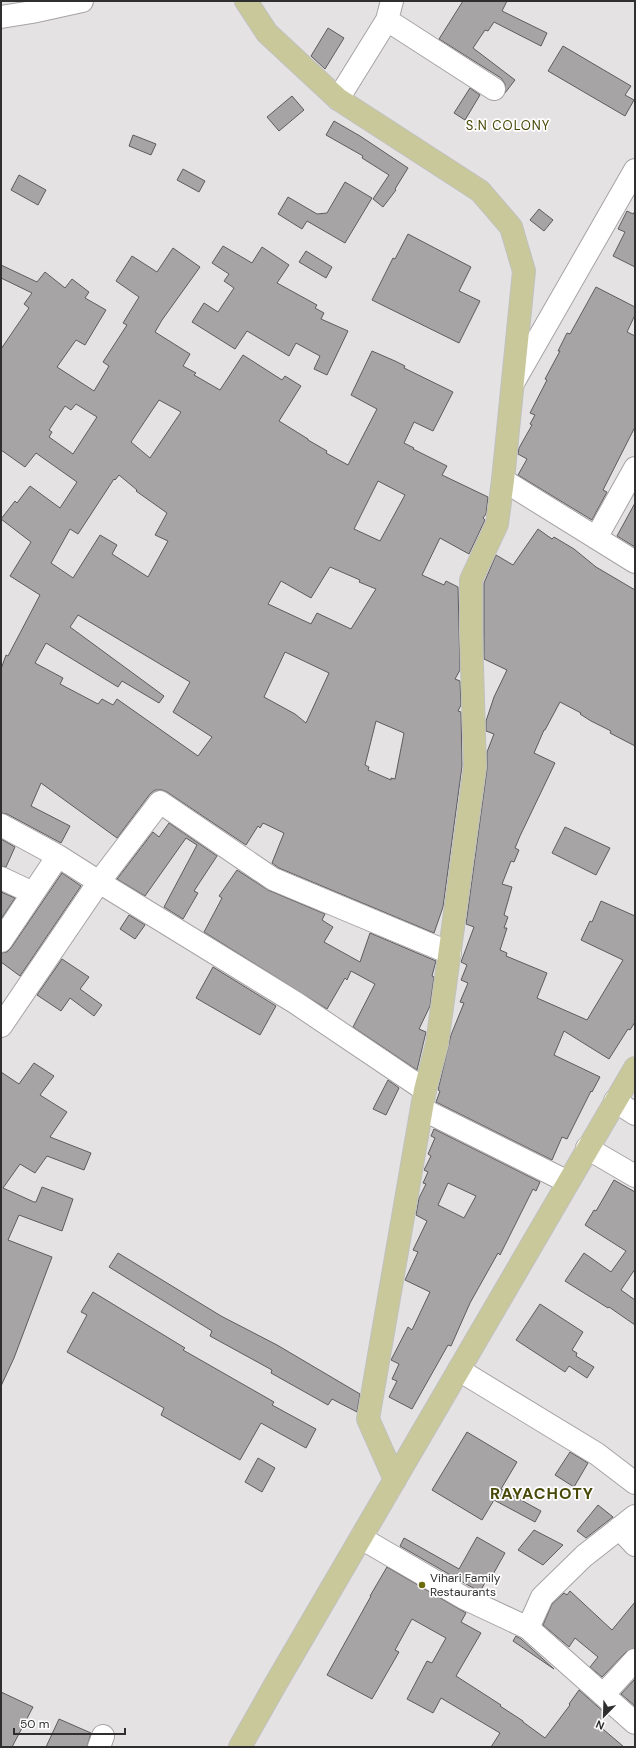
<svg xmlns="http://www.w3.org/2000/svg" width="636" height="1748" font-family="'DM Sans',sans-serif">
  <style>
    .building { fill: #a7a4a6; stroke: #5f5c5e; fill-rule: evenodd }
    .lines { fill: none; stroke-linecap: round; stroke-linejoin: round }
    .minor-casing { stroke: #a6a3a5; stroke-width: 24 }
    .major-casing { stroke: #c1c1c1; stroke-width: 24 }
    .minor { stroke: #fff; stroke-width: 22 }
    .major { stroke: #c8c89a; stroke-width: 22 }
    .poi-dot { fill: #6d6c0c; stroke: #fff; stroke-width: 1.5 }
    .labels { text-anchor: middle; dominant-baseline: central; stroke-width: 3.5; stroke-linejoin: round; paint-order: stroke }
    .poi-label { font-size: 12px; fill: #302f2f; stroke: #fff; text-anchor: start }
    .neighbourhood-label { font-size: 13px; letter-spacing: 1px; fill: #484807; stroke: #fff }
    .district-label { font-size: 16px; font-weight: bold; letter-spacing: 1px; fill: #484807; stroke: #fff }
  </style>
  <rect width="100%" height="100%" fill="#e5e2e4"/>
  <path class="building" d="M463 1H507L502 11 547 33 541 46 494 22 488 31 485 30 473 48 515 80 505 93V84L501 78 439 39Z
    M328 28 344 38 325 69 311 56Z
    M563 46 631 86 625 95 634 100 625 116 548 71Z
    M470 88 480 95 465 120 454 113Z
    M292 96 304 110 279 131 267 117Z
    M334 121 360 136 408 168 395 189 396 190 383 207 373 199 389 175 362 158 363 156 326 135Z
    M133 135 156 144 151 155 129 146Z
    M183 169 205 181 199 192 177 180Z
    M19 175 46 190 38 205 11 190Z
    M345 182 372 198 345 243 307 221 302 229 278 214 288 197 317 214 327 213Z
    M539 209 553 220 544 231 530 220Z
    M627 211 633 214 635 211V267L613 256 625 232 618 229Z
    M408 234 471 267 459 291 480 301 459 343 372 300 393 258 395 259Z
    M223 246 252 263 262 247 289 265 277 283 317 305 315 308 324 313 321 319 348 331 327 375 314 369 320 356 296 343 289 356 247 331 235 349 192 322 204 303 218 312 234 288 224 281 229 274 212 263Z
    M173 248 200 267 162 320 155 332 190 354 183 366 196 373 194 375 220 390 243 355 282 380 285 376 301 386 279 421 308 439V440L327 451 326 453 348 465 377 409 351 395 372 351 395 361 405 366 404 368 453 392 433 431 414 422 404 443 414 448 413 449 447 466 442 475 488 497 486 514 483 518 485 520 469 554 440 538 422 575 444 585 446 581 458 587 460 670 455 679 460 681 461 705 458 711 461 712 462 766 443 907 434 933 279 868 272 863 284 833 263 823 260 828 258 826 246 845 167 792 162 790H155L150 794 117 838 41 783 31 806 70 826 61 843 7 814 1 813V669L6 655 8 656 40 595 10 576 31 542 1 519 15 501 17 503 30 486 60 508 77 482 36 453 25 467 1 450V349L29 308 24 304 32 293 1 278V265L37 282 45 272 65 288 72 279 89 292 85 298 106 310 85 345 76 340 57 367 94 391 109 366 103 362 127 325 123 323 139 297 116 281 132 256 157 272ZM159 400 181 412 150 458 131 442ZM76 404 97 417 73 454 49 437 52 432 49 430 65 406 71 410ZM119 475 137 490 136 491 167 513 155 535 168 541 148 577 112 554 117 545 100 535 73 578 51 563 70 529 78 534 114 479 115 480ZM378 481 405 495 380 541 354 529ZM330 567 360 580 359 582 376 589 351 629 317 613 311 624 268 604 281 581 311 598ZM78 615 190 682 173 712 212 737 198 756 117 699 113 705 102 699 98 704 60 684 63 678 35 663 46 643 118 687 122 681 159 703 164 696 70 627ZM285 652 329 673 306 723 295 714 264 697ZM376 721 404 733 395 779 391 778V780L368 770 369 767 365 765Z
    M306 251 332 267 326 278 299 262Z
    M596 287 635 307V315L627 332 635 336V427L603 490 607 492 592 520 518 475 527 459 518 454 519 448 532 425 530 424 535 415 530 413 547 380 545 379 560 351H558L567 333 570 334Z
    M635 503V547L617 536Z
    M538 529 552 539 554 537 574 549 596 567 635 590V746L610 733 611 731 591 721 580 714 581 713 560 702 545 730H544L534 753 555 763 520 836 515 848 519 850 514 862 511 861 502 884 512 887 504 915 508 917 504 928H507L500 950 507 953 506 956 547 973 537 998 587 1020 623 960 581 940 590 921 592 922 601 901 635 916V1022L630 1030 628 1029 609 1059 564 1031 554 1055 600 1077 592 1092 591 1091 567 1139 562 1137 552 1160 436 1102 440 1091 438 1090 451 1035 464 1003 460 1002 468 983 461 980 467 965 461 962 474 927 466 924 487 769V752L494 734 486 731V721L494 697 507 670 484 659V583L496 555 513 565Z
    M169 823 217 856 194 891 198 893 183 919 164 907 197 845 186 838 145 896 117 879 153 832 159 837Z
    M565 827 610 848 596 875 552 853Z
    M1 839 15 847 6 867 1 866Z
    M237 870 268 890 325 914 322 920 333 927 324 942 360 962 370 933 436 961 432 976 434 977 430 1006 419 1029 426 1032 417 1070 353 1027 375 984 351 971 347 980 345 978 327 1009 204 932 222 898 219 896Z
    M62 873 81 886 20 976 1 962V953L7 952 11 948Z
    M1 892 15 898 1 919Z
    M129 915 145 925 135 939 120 929Z
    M62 959 89 977 80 989 102 1005 94 1016 70 998 61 1011 37 995Z
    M213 967 276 1006 260 1035 196 998Z
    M34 1063 54 1076 40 1095 67 1112 50 1137 91 1153 84 1170 47 1156 35 1173 20 1164 3 1188 34 1202H36L42 1187 73 1199 62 1231 19 1215 8 1240 52 1257 14 1358 1 1386V1072L19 1084Z
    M388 1080 399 1088 386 1115 373 1109Z
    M434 1129 540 1182 536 1191 533 1189 500 1255 498 1253 470 1303 451 1346 448 1345 412 1409 389 1397 397 1381 392 1379 399 1364 391 1360 408 1327 412 1330 430 1292 405 1280 418 1252 413 1250 427 1221 416 1215 419 1198 426 1184 423 1183 428 1172 424 1170 431 1156 428 1154 435 1138 431 1136ZM448 1183 476 1196 464 1218 438 1205Z
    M614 1180 635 1192V1269L621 1290 635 1300V1325L609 1307 608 1308 565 1281 584 1253 611 1272 626 1251 585 1225 594 1210 596 1211Z
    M118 1253 221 1316 277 1345 360 1394 357 1412 332 1399 328 1405 271 1373 272 1370 210 1336 212 1331 109 1267Z
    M93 1292 185 1348 183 1350 274 1402 272 1405 316 1429 306 1448 261 1423 240 1460 161 1415 164 1408 67 1352 87 1315 81 1312Z
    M540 1304 583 1332 572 1350 577 1353 576 1356 594 1367 587 1378 569 1366 565 1372 516 1340Z
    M467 1432 517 1462 501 1489 541 1511 535 1522 494 1500 482 1520 432 1490Z
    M570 1452 588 1463 574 1487 555 1475Z
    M258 1458 275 1468 262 1492 245 1482Z
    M598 1505 613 1517 586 1538 577 1531Z
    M534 1530 563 1545 543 1565 518 1550Z
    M477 1537 505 1553 491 1578 488 1577 480 1592 400 1546 404 1538 459 1569Z
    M387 1567 466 1613 461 1622 481 1633 456 1676 501 1705 500 1706 523 1721V1722L545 1738 570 1705 569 1704 579 1690 606 1714 597 1724 624 1747H491L500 1733 441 1698 433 1713 407 1699 427 1661 432 1663 446 1638 412 1619 395 1650 399 1652 372 1699 327 1675 371 1596H370Z
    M570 1591 612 1630 635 1602V1648L626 1652 602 1677 590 1667 598 1657 575 1638 569 1647 543 1625 552 1604 564 1593 567 1595Z
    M516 1636 521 1639 554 1669 513 1641Z
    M635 1679V1706L621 1694Z
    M1 1692 33 1707 12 1747H1Z
    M59 1719 91 1733 87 1747H46Z"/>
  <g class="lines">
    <defs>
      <path id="minor" d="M1 17 32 12 82 1
        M387 20 494 89
        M338 99 387 20 392 1
        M513 383 635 170
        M503 480 635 562
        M596 538 635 468
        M1 825 58 856 99 882 1 1026
        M1 878 33 893
        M1 941 58 856
        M425 1090 296 1003 99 882 160 802 273 879 450 953
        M615 1101 635 1114
        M422 1109 568 1182
        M587 1148 635 1176
        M459 1370 597 1454 635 1483
        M619 1528 635 1545
        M361 1538 464 1598 528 1628 635 1723
        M528 1628 542 1597 584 1556 635 1516
        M603 1695 635 1660
        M99 1747 103 1736"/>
      <path id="major" d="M246 1 267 33 338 99 480 191 511 227 524 271 503 480 497 524 471 580V632L475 767 437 1044 425 1090 368 1419 395 1480
        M240 1747 275 1685 635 1068"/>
    </defs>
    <use href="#minor" class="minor-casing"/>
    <use href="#major" class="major-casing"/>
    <use href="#minor" class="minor"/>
    <use href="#major" class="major"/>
  </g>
  <circle class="poi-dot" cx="422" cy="1585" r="4"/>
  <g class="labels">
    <g class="poi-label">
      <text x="430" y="1578">Vihari Family<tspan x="430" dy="14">Restaurants</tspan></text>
    </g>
    <g class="neighbourhood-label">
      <text x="508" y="125">S.N COLONY</text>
    </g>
    <g class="district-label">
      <text x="542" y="1493">RAYACHOTY</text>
    </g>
  </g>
  <rect width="636" height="1748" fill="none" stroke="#302f2f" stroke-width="4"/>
  <g transform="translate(604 1716) rotate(203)" stroke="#ffffff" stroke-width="3" paint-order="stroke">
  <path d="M0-3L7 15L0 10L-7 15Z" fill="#302f2f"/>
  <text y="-6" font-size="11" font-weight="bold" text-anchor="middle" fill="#302f2f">N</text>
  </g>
  <path d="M14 1728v6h111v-6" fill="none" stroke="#302f2f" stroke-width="2"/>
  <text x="20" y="1728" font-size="12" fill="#302f2f" stroke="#ffffff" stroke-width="3" paint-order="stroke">50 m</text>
</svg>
